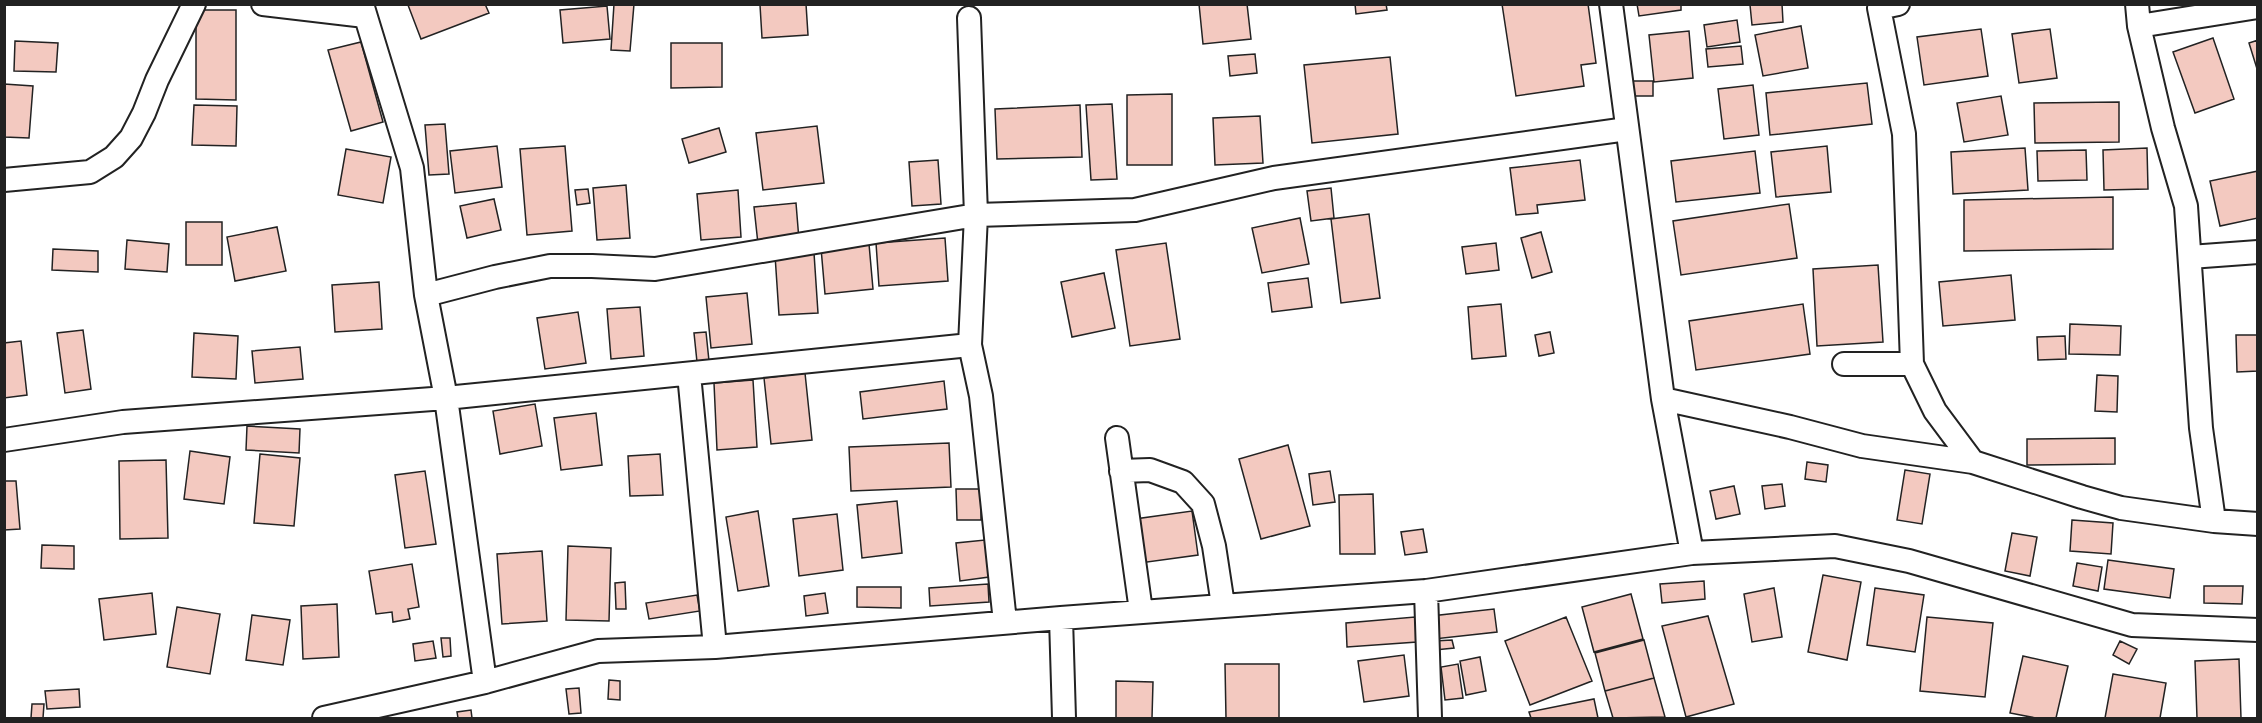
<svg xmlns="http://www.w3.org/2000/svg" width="2262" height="723" font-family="'Archivo Narrow',sans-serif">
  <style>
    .building { fill: #f3c9c0; stroke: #222; stroke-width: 1.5 }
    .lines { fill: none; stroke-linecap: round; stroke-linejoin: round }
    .street-casing { stroke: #222; stroke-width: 26 }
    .street { stroke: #fff; stroke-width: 22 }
  </style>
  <rect width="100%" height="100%" fill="#fff"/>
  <path class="building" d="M485 4 489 13 421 39 408 5Z
    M614 4H634L630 51 611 50Z
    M806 4 808 35 762 38 760 5Z
    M1199 4H1247L1251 39 1203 44Z
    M1355 4H1386L1387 10 1356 14Z
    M1502 4H1588L1596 63 1581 65 1584 86 1516 96Z
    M1637 4H1681V10L1639 16Z
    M1782 4 1783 22 1752 25 1750 5Z
    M607 6 610 39 563 43 560 10Z
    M196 10H236V100L196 99Z
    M1737 20 1740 42 1707 47 1704 25Z
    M1801 26 1808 68 1763 76 1755 35Z
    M1981 29 1988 76 1924 85 1917 37Z
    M2050 29 2057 78 2019 83 2012 34Z
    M1689 31 1693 78 1654 82 1649 35Z
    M2213 38 2234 99 2195 113 2173 52Z
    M2258 40V72L2249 43Z
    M15 41 58 43 56 72 14 71Z
    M361 42 383 122 351 131 328 50Z
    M671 43H722V87L671 88Z
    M1741 46 1743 64 1708 67 1706 49Z
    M1255 54 1257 73 1230 76 1228 56Z
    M1390 57 1398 134 1312 143 1304 65Z
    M1630 81H1653V96H1630Z
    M1867 83 1872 124 1770 135 1766 93Z
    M4 84 33 86 29 138 4 137Z
    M1753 85 1759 135 1724 139 1718 89Z
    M1172 94V165H1127V95Z
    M2001 96 2008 135 1964 142 1957 103Z
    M2119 102V142L2035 143 2034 103Z
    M1112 104 1117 179 1091 180 1086 105Z
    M194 105 237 106 236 146 192 145Z
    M1080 105 1082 157 997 159 995 109Z
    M1260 116 1263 163 1215 165 1213 118Z
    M445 124 449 174 429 175 425 125Z
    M817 126 824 183 763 190 756 133Z
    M719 128 726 152 689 163 682 139Z
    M497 146 502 187 455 193 450 151Z
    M565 146 572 231 527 235 520 149Z
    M1827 146 1831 192 1776 197 1771 152Z
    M2025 148 2028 190 1953 194 1951 152Z
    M2147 148 2148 189 2104 190 2103 150Z
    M346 149 391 157 383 203 338 195Z
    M2086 150 2087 180 2038 181 2037 151Z
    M1755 151 1760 193 1676 202 1671 161Z
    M938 160 941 204 912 206 909 162Z
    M1580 160 1585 200 1537 205 1538 213 1516 215 1510 168Z
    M2258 171V218L2220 226 2210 181Z
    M626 185 630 238 597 240 593 188Z
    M1331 188 1334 218 1311 221 1307 191Z
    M588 189 590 203 577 205 575 190Z
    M738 190 741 237 701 240 697 194Z
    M2113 197V249L1964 251V200Z
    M494 199 501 230 467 238 460 206Z
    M796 203 799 240 758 244 754 207Z
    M1789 204 1797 258 1681 275 1673 221Z
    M1369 214 1380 298 1341 303 1331 219Z
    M1300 218 1309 264 1262 273 1252 228Z
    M186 222H222V265H186Z
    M277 227 286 271 235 281 227 237Z
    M1541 232 1552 272 1532 278 1521 238Z
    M945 238 948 281 879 286 876 243Z
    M127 240 169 244 167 272 125 269Z
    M1166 243 1180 339 1130 346 1116 250Z
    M1496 243 1499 270 1466 274 1462 247Z
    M869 244 873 289 825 294 821 248Z
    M53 249 98 251V272L52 270Z
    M814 253 818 313 779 315 775 255Z
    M1878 265 1883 342 1817 346 1813 269Z
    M1104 273 1115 328 1072 337 1061 282Z
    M2011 275 2015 320 1943 326 1939 282Z
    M1308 278 1312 307 1272 312 1268 283Z
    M379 282 382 329 335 332 332 285Z
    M747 293 752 344 711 348 706 297Z
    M1501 304 1506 356 1472 359 1468 307Z
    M1803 304 1810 354 1696 370 1689 321Z
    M640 307 644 356 611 359 607 309Z
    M578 312 586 363 545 369 537 318Z
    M2070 324 2121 326 2120 355 2069 354Z
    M83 330 91 389 65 393 57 333Z
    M706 332 709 361 697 362 694 333Z
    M1550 332 1554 353 1539 356 1535 335Z
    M194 333 238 336 236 379 192 377Z
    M2236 335H2258V371L2237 372Z
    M2065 336 2066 359 2038 360 2037 337Z
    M21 341 27 395 4 398V343Z
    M300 347 303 379 255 383 252 351Z
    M805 373 812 440 771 444 764 378Z
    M2097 375 2118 376 2117 412 2095 411Z
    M753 380 757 447 717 450 714 383Z
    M944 381 947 409 863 419 860 392Z
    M535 404 542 446 500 454 493 411Z
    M596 413 602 465 561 470 554 418Z
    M247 426 300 429 299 453 246 450Z
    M2115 438V464L2027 465V439Z
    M949 443 951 487 851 491 849 447Z
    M1288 445 1310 526 1261 539 1239 459Z
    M190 451 230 457 224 504 184 499Z
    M260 454 300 458 294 526 254 523Z
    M660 454 663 495 630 496 628 456Z
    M166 460 168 538 120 539 119 461Z
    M1807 462 1828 465 1826 482 1805 479Z
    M1905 470 1930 474 1922 524 1897 520Z
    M425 471 436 544 405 548 395 475Z
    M1330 471 1335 502 1313 505 1309 474Z
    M4 481H16L20 529 4 530Z
    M1782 484 1785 506 1765 509 1762 486Z
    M1734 486 1740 514 1716 519 1710 491Z
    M956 489H981V520H957Z
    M1373 494 1375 554H1340L1339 495Z
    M897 501 902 553 862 558 857 505Z
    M758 511 769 586 738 591 726 517Z
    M1192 511 1198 555 1140 563 1135 519Z
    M837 514 843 570 799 576 793 519Z
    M2072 520 2113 523 2111 554 2070 551Z
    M1423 529 1427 552 1405 555 1401 532Z
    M2012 533 2037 537 2030 576 2005 571Z
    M985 540 989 577 960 581 956 543Z
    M42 545 74 546V569L41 568Z
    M568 546 611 548 609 621 566 620Z
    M542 551 547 621 502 624 497 554Z
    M2108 560 2174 569 2170 598 2104 589Z
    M2077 563 2102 567 2098 591 2073 586Z
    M412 564 419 607 408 609 410 619 393 622 392 612 376 614 369 571Z
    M1823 575 1861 582 1847 660 1808 652Z
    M1704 581 1705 599 1662 603 1660 584Z
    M625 582 626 609H616L615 583Z
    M988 584 989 602 930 606 929 588Z
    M2204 586H2243L2242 604 2204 603Z
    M857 587H901V608L857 607Z
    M1774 588 1782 637 1752 642 1744 594Z
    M1875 588 1924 595 1915 652 1867 645Z
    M152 593 156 634 104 640 99 599Z
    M825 593 828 613 806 616 804 596Z
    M1631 594 1643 639 1594 652 1582 607Z
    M697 595 700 611 649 619 646 603Z
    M337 604 339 657 303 659 301 606Z
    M177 607 220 614 210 674 167 667Z
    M1494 609 1497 632 1434 639 1431 616Z
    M252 615 290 620 283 665 246 660Z
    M1708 616 1734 704 1686 717 1662 626Z
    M1415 617 1417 642 1347 647 1346 623Z
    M1566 617 1592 681 1530 705 1505 641Z
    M1927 617 1993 623 1985 697 1920 691Z
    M441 638H450L451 656 443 657Z
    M1452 640 1454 648 1435 650 1434 641Z
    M1644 640 1654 678 1605 691 1595 653Z
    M433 641 436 658 415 661 413 644Z
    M2120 641 2137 649 2129 664 2113 655Z
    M1404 655 1409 696 1364 702 1358 661Z
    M2023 656 2068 666 2056 718H2036L2010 713Z
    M1480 657 1486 691 1466 695 1460 661Z
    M2239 659 2241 718H2197L2195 661Z
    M1225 664H1279V718H1226Z
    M1458 664 1463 698 1445 700 1441 667Z
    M2113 674 2166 683 2160 718H2105Z
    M1654 678 1665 717 1613 718 1605 691Z
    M609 680 620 681V700L608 699Z
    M1116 681 1153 682 1152 718H1116Z
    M579 688 581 713 569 714 566 689Z
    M79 689 80 707 47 709 45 691Z
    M1594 699 1598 718H1531L1529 712Z
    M32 704H44L43 718H31Z
    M471 710 472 718H458L457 712Z"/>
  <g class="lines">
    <defs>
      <path id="street" d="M263 4 365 16
        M362 4 412 168 426 295 446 398 485 682
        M1611 4 1663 399 1692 553
        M1898 4 1879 8 1904 134 1912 364 1935 411 1973 462
        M2137 4 2139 26 2163 128 2186 206 2201 428 2214 521
        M969 18 976 215 970 345 981 396 1005 622
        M2139 26 2258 7
        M4 180 90 172 114 157 131 138 144 113 157 80 194 4
        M2190 257 2258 252
        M426 295 495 277 550 266H592L655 269 976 215 1135 210 1274 178 1627 129
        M1844 364H1912
        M689 374 715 647
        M1663 399 1790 427 1862 446 1973 462 2082 497 2121 508 2214 521 2258 524
        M1117 438 1141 611
        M4 440 123 422 446 398 970 345
        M1121 471 1150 470 1183 482 1203 504 1214 546 1223 605
        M1426 591 1430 718
        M1061 618 1064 718
        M324 718 485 682 598 651 715 647 1061 618 1426 591 1692 553 1835 546 1909 561 2132 625 2258 630"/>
    </defs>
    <use href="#street" class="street-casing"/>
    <use href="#street" class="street"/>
  </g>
  <rect width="2262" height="723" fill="none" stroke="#222222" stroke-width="12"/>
</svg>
